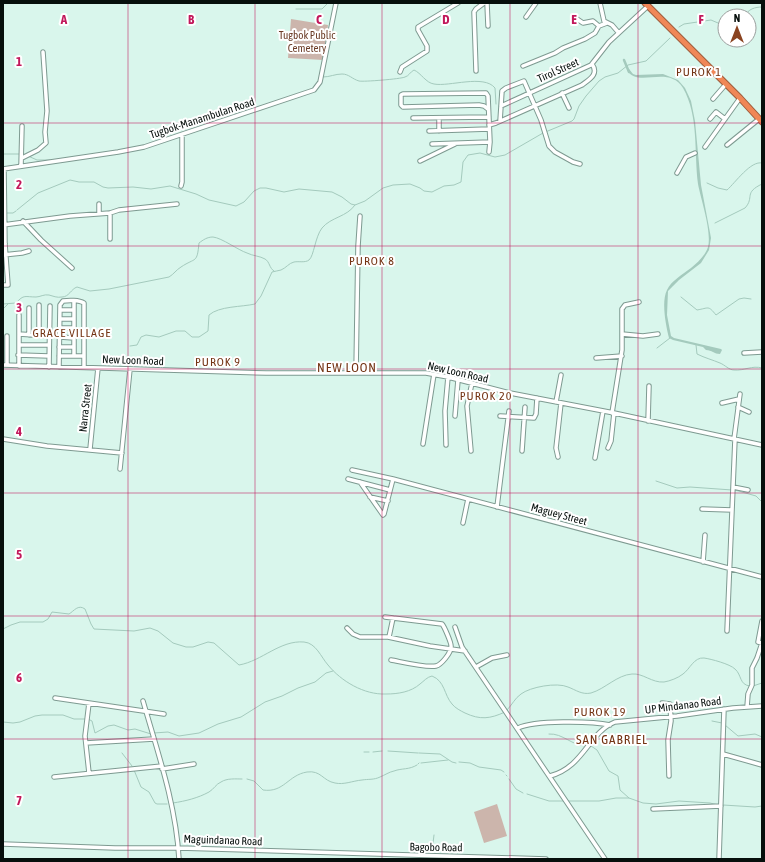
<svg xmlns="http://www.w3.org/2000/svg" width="765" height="862" font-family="'Asap Condensed',sans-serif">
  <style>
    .green { fill: #ccb5ac }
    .water { fill: #a4cabd }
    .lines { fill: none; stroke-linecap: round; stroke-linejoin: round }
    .stream { stroke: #a4cabd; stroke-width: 1 }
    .canal { stroke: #a4cabd; stroke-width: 2.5 }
    .minor-casing { stroke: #7e9a91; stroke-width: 5.5 }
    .highway-casing { stroke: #9e5d3d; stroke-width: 7 }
    .minor { stroke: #fff; stroke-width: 3.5 }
    .highway { stroke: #f08757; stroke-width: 5 }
    .grid { fill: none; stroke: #c2185b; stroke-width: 1; stroke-opacity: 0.55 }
    .labels { text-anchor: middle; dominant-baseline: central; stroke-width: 4; stroke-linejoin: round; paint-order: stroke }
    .park-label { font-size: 11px; fill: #6a3b26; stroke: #fff }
    .street-label { font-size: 11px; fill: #060f0c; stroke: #fff }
    .neighbourhood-label { font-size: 12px; letter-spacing: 1px; fill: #743414; stroke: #fff }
    .quarter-label { font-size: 13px; letter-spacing: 1px; fill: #743414; stroke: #fff }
    .grid-label { font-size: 13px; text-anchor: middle; font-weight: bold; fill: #c2185b; stroke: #fff; stroke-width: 4; stroke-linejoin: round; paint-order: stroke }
  </style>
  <rect width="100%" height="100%" fill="#d9f6ec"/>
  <path class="green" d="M291 19 328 25 323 60 288 58Z
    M497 804 507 836 484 843 474 812Z"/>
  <path class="water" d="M629 69 633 74 636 75 663 74 678 80 685 88 691 101 695 121 701 185 711 238 709 250 701 263 679 280 668 291 667 315 671 336 674 338 721 349 722 350 720 354C714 354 712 350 706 350L703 347 673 340 669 338C666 326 661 302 667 290 671 281 683 274 691 268 698 262 705 256 708 247 712 232 701 200 698 184 694 153 699 116 683 88 668 64 638 89 627 70Z"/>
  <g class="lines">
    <path class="stream" d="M338 3H348
      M296 9H322L328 3
      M745 16C748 9 755 7 762 7
      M679 27 684 24 711 20 725 26
      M323 77C330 77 335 74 342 74 349 74 352 79 359 81 363 82 401 79 405 77 409 76 410 72 414 70 421 73 426 83 434 84 449 87 484 74 495 88L496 104
      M3 154H20
      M28 156 37 160H50
      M707 183 718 188 727 190C735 183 751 160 762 163
      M17 210 38 193 70 180 79 182H94L103 187 108 188 133 187 151 189 170 186 196 194 209 200 236 206 244 202 254 191 260 188H266L284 192 299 189 332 192 342 197 351 204 355 205 365 201 383 188 393 185 410 184 420 188 424 191 432 192 444 186 454 185 461 182 463 162 468 155 480 153 495 157 505 155 543 133 572 121 574 119 579 106 586 96 599 81 605 77 618 73 628 65 646 61 670 38
      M7 213H13L16 211
      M715 223 745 208C755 197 743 193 762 184
      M681 297 697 310C709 308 708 305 716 315L739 299 744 298 751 299
      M3 304 16 303C24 294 25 297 36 297 40 297 44 294 49 295 53 296 57 298 62 297 69 297 71 289 77 287L90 291 109 289 169 277C174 274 176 270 181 267 196 257 197 264 199 243 203 240 207 237 213 237 222 238 238 250 247 253 253 256 260 256 265 259 270 262 269 268 274 271
      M3 309 8 304
      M696 345 697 354C705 358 713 360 720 363 725 365 729 370 734 370 744 371 752 365 762 368
      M130 346 137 345 141 337 146 335 159 337 176 331H185L192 337H199L208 331 209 315C219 306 242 307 255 304L261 296 272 272C275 271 278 271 281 270 286 268 289 263 294 262 299 261 305 263 309 260 314 256 315 237 322 228 331 217 347 217 355 205
      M657 348 670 338
      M656 481 677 488 690 487 732 490
      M735 490 756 496 762 502
      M3 629 11 625 20 622H43L48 619 52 612 69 614C74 611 78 604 85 609L91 624 94 629 134 631 150 628 158 631 173 643 186 647H193L208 642 214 643 239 665C262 661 280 640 304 642 316 643 321 657 328 665 341 681 364 695 386 694 398 694 411 692 420 684 424 681 427 677 432 676 445 681 444 695 452 704 455 708 461 711 465 713 480 720 490 719 505 712
      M753 686 762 683
      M507 710C512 705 515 698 521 694 530 687 557 682 568 687 576 690 582 695 591 693 605 689 617 675 632 674 643 673 652 683 664 682 670 681 678 678 683 674 690 669 694 657 704 658 711 659 730 664 735 669 742 675 739 685 750 686
      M88 719 92 721 95 733 108 726 114 725 128 730 135 729 151 734
      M712 721 722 723
      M3 722 13 723 20 722 35 716 42 715H63L74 719H86
      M725 725 738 736 755 734 762 737
      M154 733 168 732 179 736 199 733 218 724 241 717 265 702 282 696 298 688 315 682 326 673 333 671
      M549 734C563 733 572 746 586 746
      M591 746 597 750 609 771 618 776 620 790 629 798
      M388 751 418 753
      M364 752H369
      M373 752 382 751
      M122 753 132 766
      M419 753 440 754 452 762 456 763
      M459 762 470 763 479 767 501 770 504 772
      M421 763 448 760
      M418 764 419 763
      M134 770 141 787 149 792 155 803 157 804H167
      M506 775 507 776
      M247 779 254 781 263 790C284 793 288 775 307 772 321 770 323 781 335 783 344 785 352 781 362 780 368 779 374 780 380 777 385 775 389 772 394 771 402 768 409 770 417 765
      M509 779 516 789 523 793
      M527 794 549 801H564
      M569 801H599L616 798H629L643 803 656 804 679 801 710 803 718 805
      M173 803C186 801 198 798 209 792 214 789 216 784 221 782 227 778 236 779 242 779
      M723 805 755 807 762 806
      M426 854 431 853 432 851 434 835
      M431 858H452
      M455 858 487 859
      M425 859V857L430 858"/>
    <path class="canal" d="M624 60 629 72"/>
    <defs>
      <path id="minor" d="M487 3 488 26
        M600 3 604 21 612 25 618 32
        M526 17 536 3
        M577 19 583 23 593 21 599 26
        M523 66 555 53 563 48 585 39 595 33 599 26 607 23
        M476 71 474 12 476 9 484 3
        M400 72 402 67 427 51V46L418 30V27L458 3
        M562 93 569 108
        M713 99 726 84
        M501 106 591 65 609 42 648 6
        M488 109 484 106 479 105 403 107 401 105V95L403 94 486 93 488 96 490 142 489 152
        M413 118 489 117
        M439 118V131
        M710 119 716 112 725 119
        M500 121 502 91 506 88 524 81 541 120 549 146 555 152 573 162 580 164
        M489 125 496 123 582 85C590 79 599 74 592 64
        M429 131 489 129
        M432 144 490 142
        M727 145 759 119
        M705 147 740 98
        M22 158 38 150 46 143 45 132 47 111 43 52
        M420 161 455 144
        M21 166 22 126
        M3 169 118 152 144 147 314 90 320 82 336 3
        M677 173 686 157 695 153
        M181 186 182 182V135
        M99 204V213
        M110 213V239
        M23 221 41 240 72 268
        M3 225 70 216 110 213 119 210 177 204
        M3 255 22 253 29 251
        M3 285H8L5 244 4 169
        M29 308V335
        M60 310H74
        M60 319H74
        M60 328H74
        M19 334 49 336
        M622 334 643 336 658 334
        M39 335V305
        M7 336V365
        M60 337 74 338
        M19 345H49
        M59 347H74
        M744 353 762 352
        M18 355 49 356
        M59 356H84
        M74 356V301
        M596 358 622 356
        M3 365 266 373H426L448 377 510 393 614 413 762 445
        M19 366V315
        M49 367 50 306
        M59 367 60 305 63 301C69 300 79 300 84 303V367
        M356 373 358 246 360 216
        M556 402 561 375
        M722 403 739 399
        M738 407 749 412
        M612 413 622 350V309L625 305 639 302
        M455 416 458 380
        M500 416 534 418 536 414 537 398
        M648 421 649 386
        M3 439 47 446 122 453
        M734 439 740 394
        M423 444 434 374
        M446 445 445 411 448 377
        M608 448 611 441 614 413
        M90 449 98 368
        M471 451 467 406 472 383
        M522 451 525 407
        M558 457 556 448 561 403
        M595 458 603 411
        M120 469 130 369
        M352 470 393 479 762 577
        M348 479 390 490
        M360 482 383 515 384 514 393 479
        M733 487 748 490
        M370 497 388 501
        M497 507 509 411
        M702 509 732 510
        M463 523 468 499
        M703 562 705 535
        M385 617 442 624C444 626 452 644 451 647 451 653 441 665 436 666 426 668 402 662 391 660
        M455 627 462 647 605 859
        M347 628 353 634 360 637H388L430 646 465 651
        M727 631 735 439
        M389 637 393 618
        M476 667 492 658 507 655
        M55 698 164 714
        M143 701C158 753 176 805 179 859
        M89 703 85 736 89 773
        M662 703 670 704 671 721 668 740 669 776
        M747 707 748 694 752 685V668L757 658 762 643 758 642 762 621
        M518 728C534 720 592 721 610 725
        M86 743 154 739
        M723 754 762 765
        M162 769 194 764
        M550 776C584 767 588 733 615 722L677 716 733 708 762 706
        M54 777 162 766
        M653 809 721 806
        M3 844 115 848H179L546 859
        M719 859 724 709"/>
      <path id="highway" d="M645 3 740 98 762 122"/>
    </defs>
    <use href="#minor" class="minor-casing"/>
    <use href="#highway" class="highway-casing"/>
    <use href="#minor" class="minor"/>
    <use href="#highway" class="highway"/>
  </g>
  <path class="grid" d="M128 3V859M255 3V859M382 3V859M510 3V859M638 3V859M3 123H762M3 246H762M3 369H762M3 493H762M3 616H762M3 739H762"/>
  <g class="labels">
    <g class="park-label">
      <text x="307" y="35">Tugbok Public<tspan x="307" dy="13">Cemetery</tspan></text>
    </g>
    <g class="street-label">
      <text transform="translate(558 70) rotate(-24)">Tirol Street</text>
      <text transform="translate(202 118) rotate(-18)">Tugbok-Manambulan Road</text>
      <text transform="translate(133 360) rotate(2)">New Loon Road</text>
      <text transform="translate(458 372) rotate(13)">New Loon Road</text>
      <text transform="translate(85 408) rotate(-84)">Narra Street</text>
      <text transform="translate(559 514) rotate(15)">Maguey Street</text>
      <text transform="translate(683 705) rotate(-7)">UP Mindanao Road</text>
      <text transform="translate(223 840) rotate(2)">Maguindanao Road</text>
      <text transform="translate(436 847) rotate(1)">Bagobo Road</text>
    </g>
    <g class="neighbourhood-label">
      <text x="699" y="72">PUROK 1</text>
      <text x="372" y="261">PUROK 8</text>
      <text x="72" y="333">GRACE VILLAGE</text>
      <text x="218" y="362">PUROK 9</text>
      <text x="486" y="396">PUROK 20</text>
      <text x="600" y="712">PUROK 19</text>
    </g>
    <g class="quarter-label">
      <text x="347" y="367">NEW LOON</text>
      <text x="612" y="739">SAN GABRIEL</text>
    </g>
  </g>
  <g class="grid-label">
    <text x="64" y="24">A</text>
    <text x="191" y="24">B</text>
    <text x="319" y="24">C</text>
    <text x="446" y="24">D</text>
    <text x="574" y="24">E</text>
    <text x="701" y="24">F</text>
    <text x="19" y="66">1</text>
    <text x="19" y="189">2</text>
    <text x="19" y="312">3</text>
    <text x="19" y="436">4</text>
    <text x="19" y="559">5</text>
    <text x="19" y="682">6</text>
    <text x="19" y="805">7</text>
  </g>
  <rect width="765" height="862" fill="none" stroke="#060f0c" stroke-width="8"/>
  <g transform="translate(737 28)"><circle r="19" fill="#ffffff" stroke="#9b9f9e"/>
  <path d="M0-3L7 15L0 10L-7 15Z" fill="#8a4320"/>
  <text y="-6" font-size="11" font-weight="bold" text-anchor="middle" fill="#060f0c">N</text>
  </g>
</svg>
